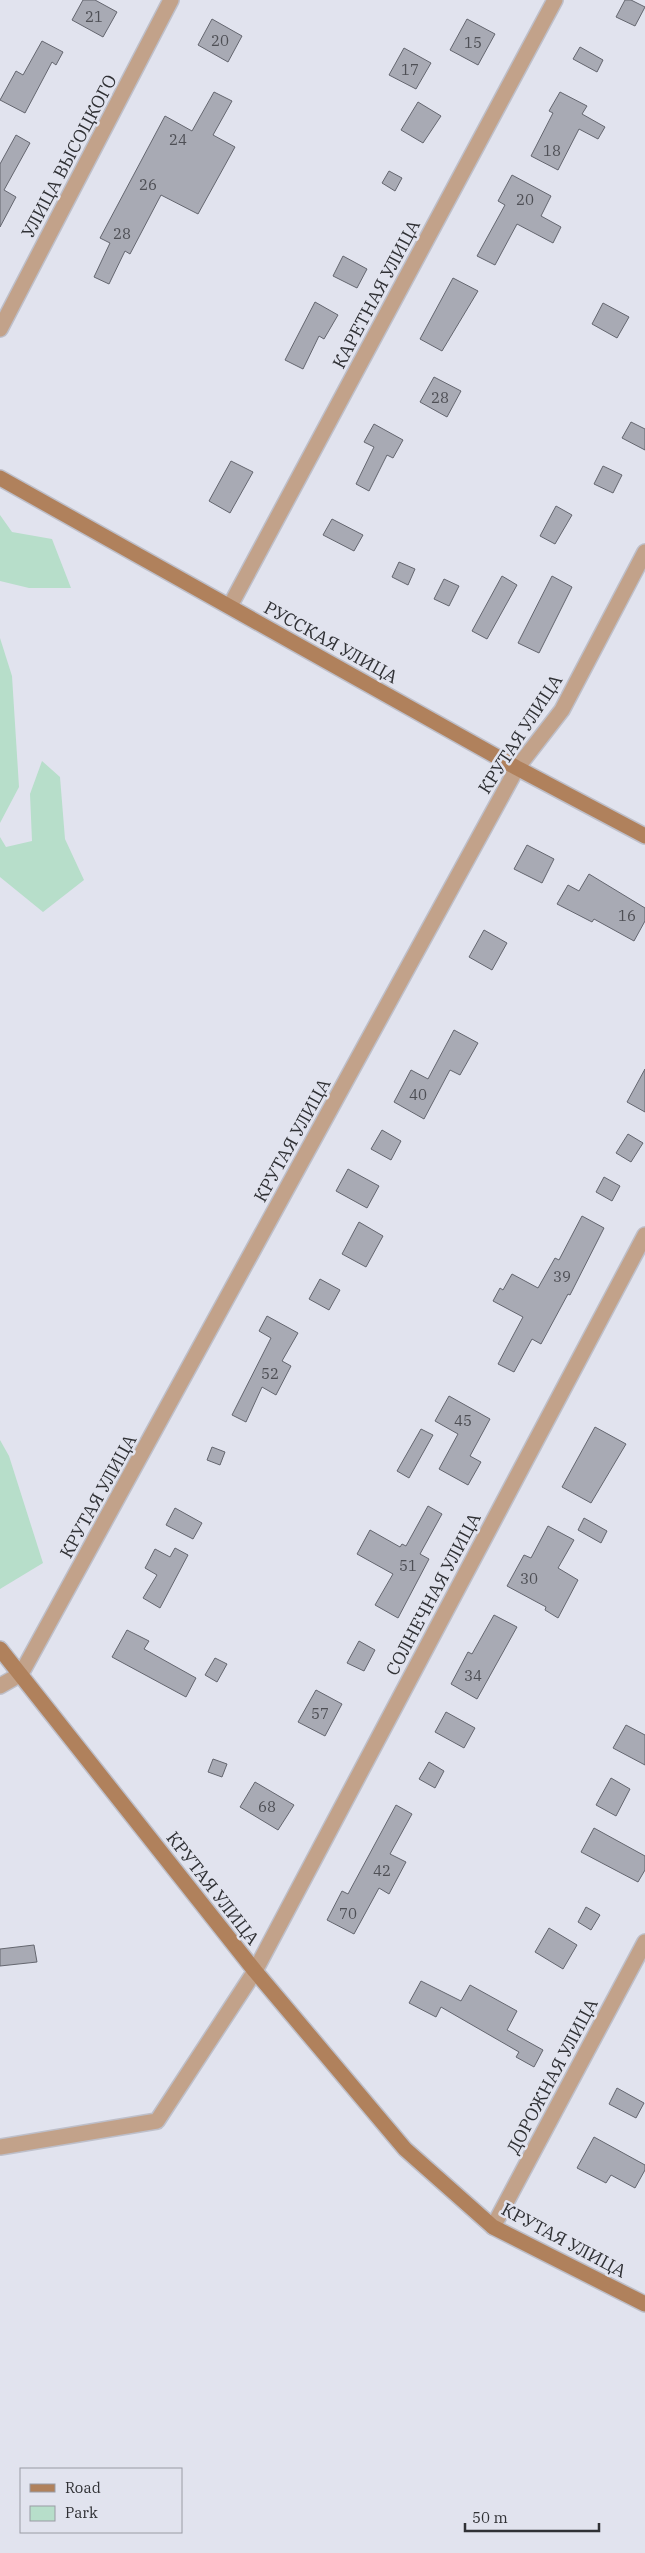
<svg xmlns="http://www.w3.org/2000/svg" width="645" height="2553" font-family="'IBM Plex Serif',serif">
  <style>
    .green { fill: #b7deca }
    .building { fill: #a8aab4; stroke: #64666f }
    .lines { fill: none; stroke-linecap: round; stroke-linejoin: round }
    .street-casing { stroke: #bebfc9; stroke-width: 18 }
    .secondary-casing { stroke: #bebfc9; stroke-width: 18 }
    .street { stroke: #c2a28a; stroke-width: 15 }
    .secondary { stroke: #b0815c; stroke-width: 15 }
    .labels { text-anchor: middle; dominant-baseline: central; stroke-width: 5; stroke-linejoin: round; paint-order: stroke }
    .number-label { font-size: 15px; fill: #4e4f55 }
    .street-label { font-size: 18px; fill: #303135; stroke: #e1e3ee }
  </style>
  <rect width="100%" height="100%" fill="#e1e3ee"/>
  <path class="green" d="M0 515 12 532 52 539 71 588H29L0 581Z
    M0 638 12 676 19 787 0 823Z
    M42 761 60 777 65 839 84 880 43 912 0 877V837L6 847 32 841 30 794Z
    M0 1440 9 1456 43 1563 0 1589Z"/>
  <path class="building" d="M83 0H95L117 12 103 37 72 20Z
    M625 0H631L645 7 635 26 616 17Z
    M212 19 242 36 228 62 198 45Z
    M467 19 495 34 478 65 450 50Z
    M42 41 63 52 56 65 52 62 25 113 0 100 16 71 23 75Z
    M580 47 603 60 597 72 573 59Z
    M404 48 431 63 416 89 389 75Z
    M214 92 232 101 213 135 235 147 198 214 161 195 130 254 125 251 109 284 94 277 110 243 100 238 165 116 192 131Z
    M560 92 587 106 582 114 605 127 598 139 579 129 558 170 531 156 553 113 549 111Z
    M418 102 441 116 423 143 401 130Z
    M16 135 30 143 4 190 16 197 0 227V164Z
    M389 171 402 178 395 191 382 183Z
    M512 175 551 196 541 216 561 227 553 243 517 224 495 265 477 256 505 205 498 201Z
    M343 256 367 269 357 288 333 276Z
    M453 278 478 291 442 351 420 339Z
    M315 302 338 315 324 339 319 336 303 369 285 360Z
    M603 303 629 317 617 338 592 324Z
    M434 377 461 391 447 417 420 402Z
    M631 422 645 429V450L622 438Z
    M374 424 403 440 393 458 387 455 369 491 356 484 374 447 364 442Z
    M231 461 253 472 230 513 209 501Z
    M603 466 622 475 613 493 594 484Z
    M556 506 572 515 555 544 540 536Z
    M332 519 363 535 354 551 323 535Z
    M399 562 415 569 408 585 392 577Z
    M502 576 517 585 487 639 472 631Z
    M552 576 572 587 539 653 518 643Z
    M444 579 459 586 449 606 434 599Z
    M527 845 554 859 542 883 514 869Z
    M589 874 645 908V921L634 941 594 919 592 922 557 904 568 885 579 891Z
    M484 930 507 943 492 970 469 957Z
    M454 1030 478 1043 460 1075 450 1070 424 1119 394 1102 411 1070 428 1079Z
    M645 1069V1112L627 1102Z
    M382 1130 401 1141 391 1160 371 1149Z
    M628 1134 643 1143 631 1162 616 1153Z
    M348 1169 379 1186 367 1208 336 1191Z
    M604 1177 620 1186 612 1201 596 1192Z
    M582 1216 604 1228 570 1295 568 1294 541 1344 532 1339 514 1372 498 1364 523 1317 493 1301 500 1288 503 1290 512 1274 538 1288 555 1258 559 1260Z
    M359 1222 383 1236 366 1267 342 1254Z
    M320 1279 340 1290 329 1310 309 1299Z
    M267 1316 298 1333 282 1361 291 1366 276 1395 262 1387 246 1422 232 1415 271 1338 259 1331Z
    M449 1396 490 1419 470 1456 481 1462 468 1485 439 1469 458 1434 435 1421Z
    M595 1427 626 1444 591 1503 562 1487Z
    M421 1429 433 1435 409 1478 397 1471Z
    M212 1447 225 1452 220 1465 207 1460Z
    M428 1506 442 1514 420 1554 429 1559 398 1618 375 1605 393 1574 357 1554 370 1530 400 1547 402 1544 406 1546Z
    M175 1508 202 1523 193 1539 166 1525Z
    M584 1518 607 1531 601 1543 578 1530Z
    M548 1526 574 1540 558 1568 578 1580 558 1618 545 1610 546 1607 507 1586 524 1555 531 1558Z
    M175 1548 188 1555 160 1608 143 1598 157 1575 145 1568 155 1549 170 1557Z
    M494 1615 517 1627 477 1699 451 1684 468 1652 472 1654Z
    M127 1630 149 1641 144 1649 196 1678 186 1697 112 1657Z
    M359 1641 375 1650 364 1671 347 1663Z
    M215 1658 227 1664 217 1682 205 1675Z
    M316 1690 342 1704 325 1736 298 1722Z
    M446 1712 475 1728 464 1748 435 1732Z
    M626 1725 645 1735V1765L613 1748Z
    M213 1759 227 1764 222 1777 208 1772Z
    M429 1762 444 1771 435 1788 419 1779Z
    M611 1778 630 1789 616 1816 596 1805Z
    M255 1782 294 1805 278 1830 240 1807Z
    M396 1805 412 1814 390 1854 406 1862 389 1894 379 1888 354 1934 327 1920 342 1891 348 1894Z
    M594 1828 645 1856V1870L638 1882 581 1852Z
    M586 1907 600 1915 591 1930 578 1922Z
    M549 1928 577 1945 563 1969 535 1952Z
    M34 1945 37 1962 0 1966V1949Z
    M421 1981 461 2001 470 1985 517 2011 507 2030 543 2050 534 2067 516 2057 519 2052 441 2007 436 2017 409 2003Z
    M617 2088 644 2103 636 2118 609 2104Z
    M594 2137 645 2165V2170L635 2188 611 2175 606 2183 577 2168Z"/>
  <g class="lines">
    <defs>
      <path id="street" d="M0 329 171 0
        M230 606 555 0
        M0 1686 21 1674 517 768 562 710 645 552
        M0 2147 157 2121 255 1971 645 1235
        M493 2227 645 1942"/>
      <path id="secondary" d="M0 478 517 768 645 836
        M0 1649 255 1971 405 2149 493 2227 645 2304"/>
    </defs>
    <use href="#street" class="street-casing"/>
    <use href="#secondary" class="secondary-casing"/>
    <use href="#street" class="street"/>
    <use href="#secondary" class="secondary"/>
  </g>
  <g class="labels">
    <g class="number-label">
      <text x="94" y="16">21</text>
      <text x="220" y="40">20</text>
      <text x="473" y="42">15</text>
      <text x="410" y="69">17</text>
      <text x="178" y="139">24</text>
      <text x="552" y="150">18</text>
      <text x="148" y="184">26</text>
      <text x="525" y="199">20</text>
      <text x="122" y="233">28</text>
      <text x="440" y="397">28</text>
      <text x="627" y="915">16</text>
      <text x="418" y="1094">40</text>
      <text x="562" y="1276">39</text>
      <text x="270" y="1373">52</text>
      <text x="463" y="1420">45</text>
      <text x="408" y="1565">51</text>
      <text x="529" y="1578">30</text>
      <text x="473" y="1675">34</text>
      <text x="320" y="1713">57</text>
      <text x="267" y="1806">68</text>
      <text x="382" y="1870">42</text>
      <text x="348" y="1913">70</text>
    </g>
    <g class="street-label">
      <text transform="translate(69 156) rotate(-62)">УЛИЦА ВЫСОЦКОГО</text>
      <text transform="translate(376 294) rotate(-62)">КАРЕТНАЯ УЛИЦА</text>
      <text transform="translate(331 642) rotate(29)">РУССКАЯ УЛИЦА</text>
      <text transform="translate(520 734) rotate(-57)">КРУТАЯ УЛИЦА</text>
      <text transform="translate(292 1140) rotate(-61)">КРУТАЯ УЛИЦА</text>
      <text transform="translate(98 1496) rotate(-61)">КРУТАЯ УЛИЦА</text>
      <text transform="translate(433 1594) rotate(-62)">СОЛНЕЧНАЯ УЛИЦА</text>
      <text transform="translate(213 1888) rotate(52)">КРУТАЯ УЛИЦА</text>
      <text transform="translate(552 2076) rotate(-62)">ДОРОЖНАЯ УЛИЦА</text>
      <text transform="translate(564 2240) rotate(28)">КРУТАЯ УЛИЦА</text>
    </g>
  </g>
  <rect x="20" y="2468" width="162" height="65" fill="#e1e3ee" stroke="#9a9ca4"/>
  <rect x="30" y="2484" width="25" height="8" fill="#b0815c" stroke="#9a9ca4"/>
  <text x="65" y="2493" font-size="15" fill="#303135">Road</text>
  <rect x="30" y="2506" width="25" height="15" fill="#b7deca" stroke="#9a9ca4"/>
  <text x="65" y="2518" font-size="15" fill="#303135">Park</text>
  <path d="M465 2523v8h134v-8" fill="none" stroke="#303135" stroke-width="2.5"/>
  <text x="472" y="2523" font-size="15" fill="#303135" stroke="#e1e3ee" stroke-width="4" paint-order="stroke">50 m</text>
</svg>
